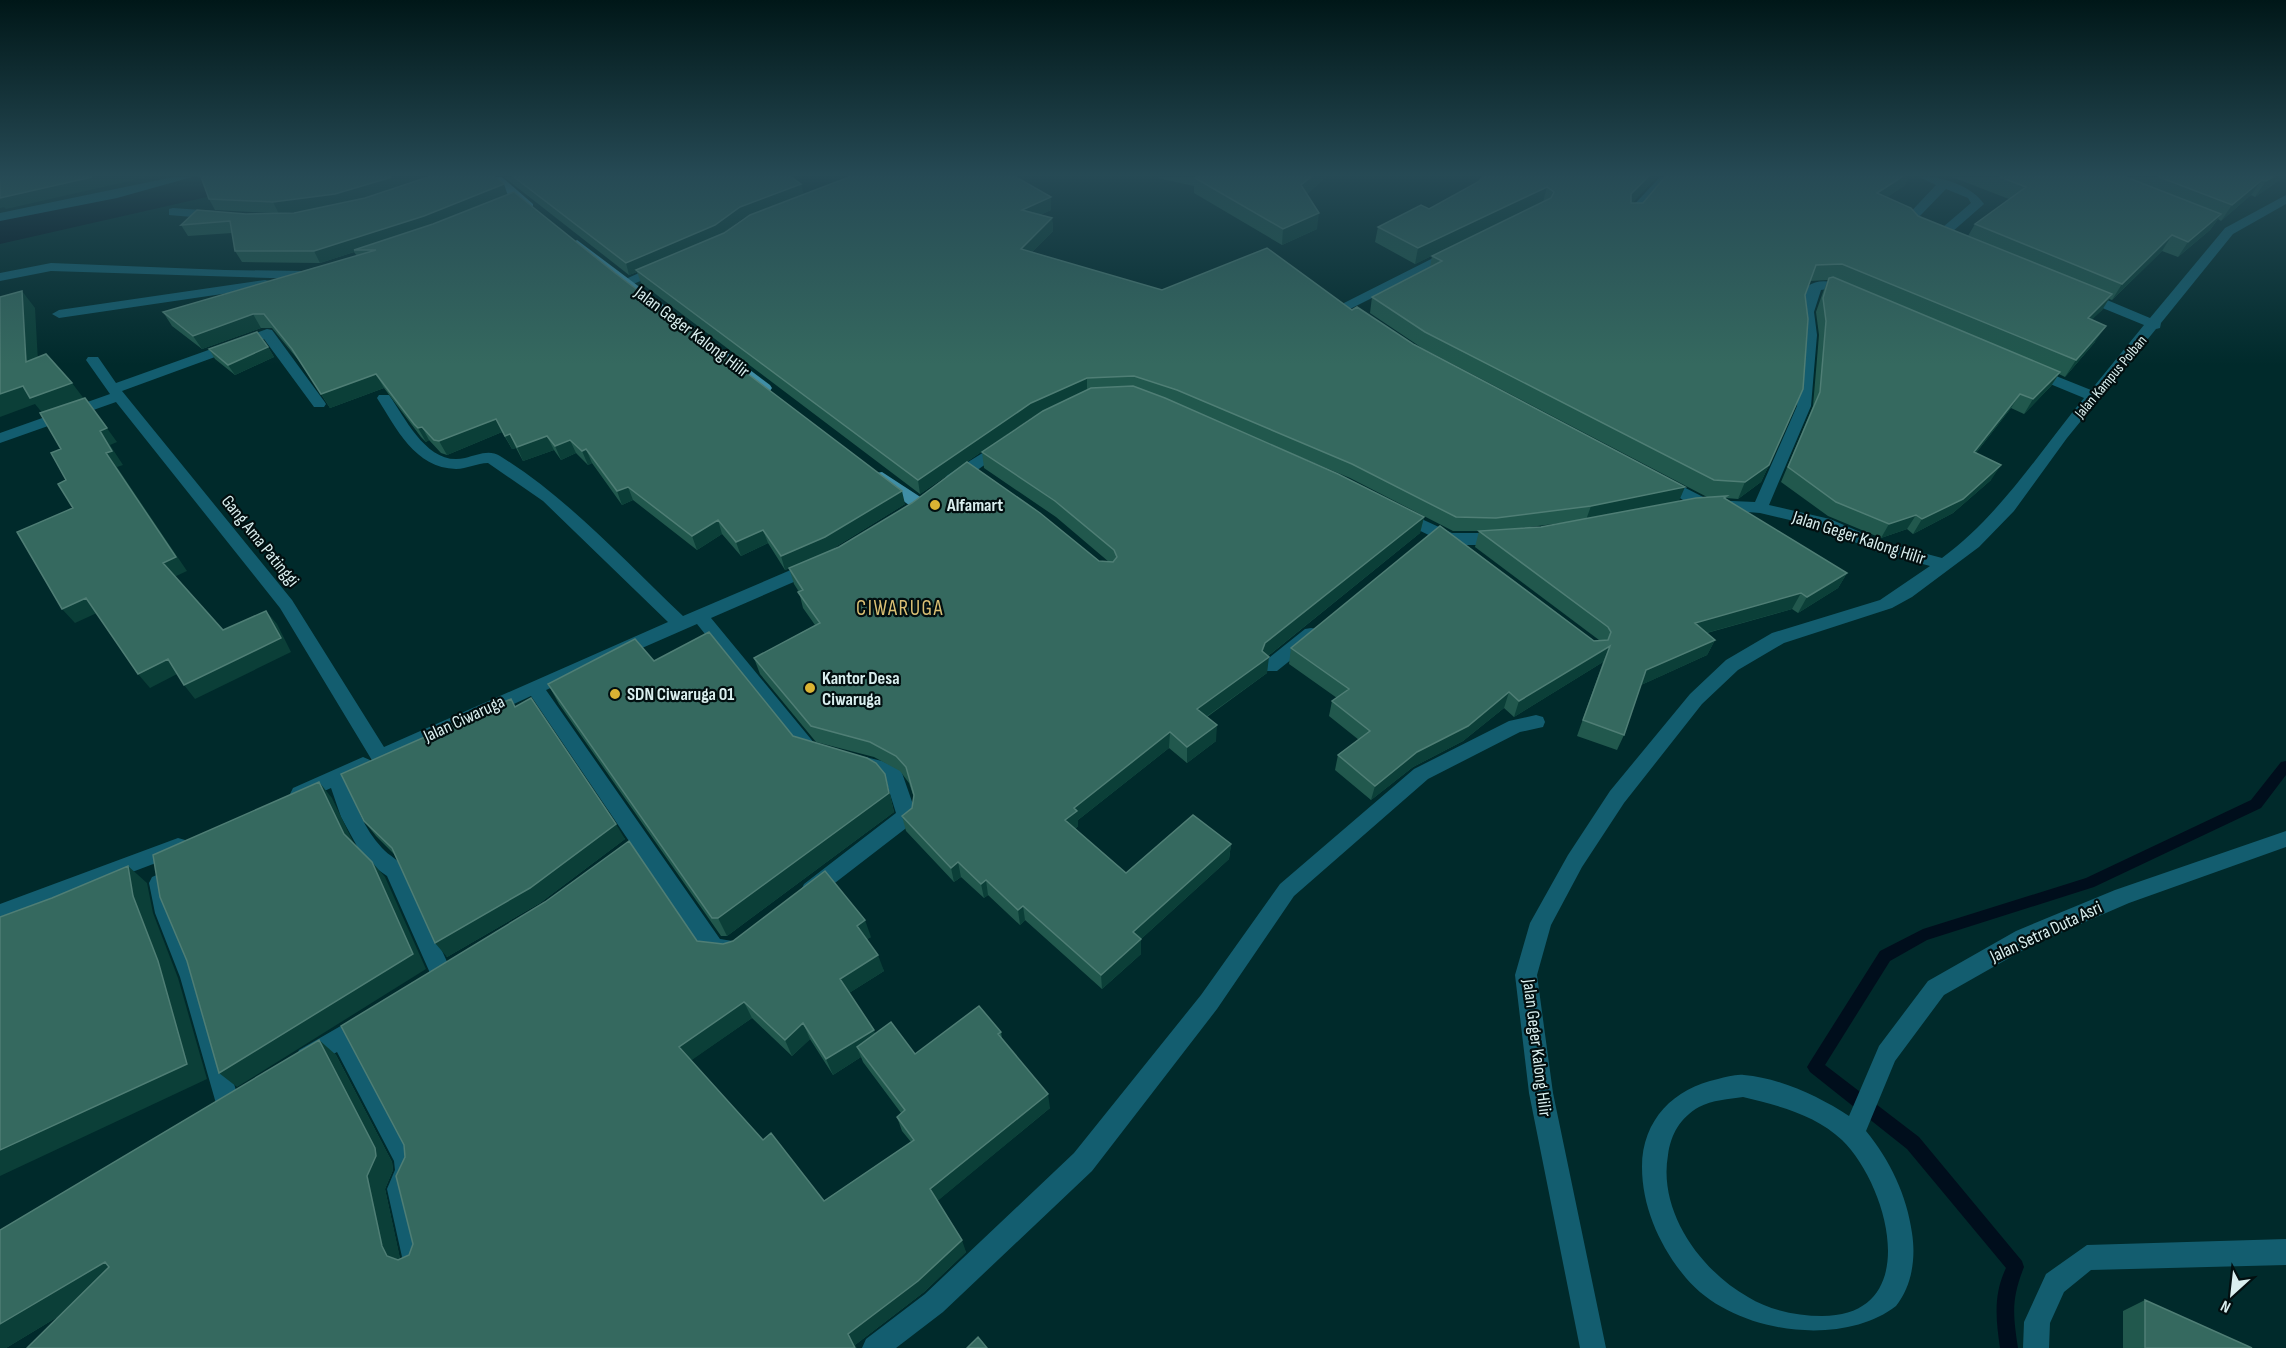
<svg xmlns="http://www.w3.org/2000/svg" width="2286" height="1348" font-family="'Sofia Sans Condensed',sans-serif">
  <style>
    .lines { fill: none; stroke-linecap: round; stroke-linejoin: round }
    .stream { fill: #000e1c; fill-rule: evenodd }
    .river { fill: #000e1c; fill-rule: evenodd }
    .minor { fill: #135d6f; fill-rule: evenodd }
    .major { fill: #408ea5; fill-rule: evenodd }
    .wall { fill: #21584d; fill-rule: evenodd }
    .shaded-wall { fill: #0b3f38 }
    .building { fill: #35695f; stroke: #4f7e75; stroke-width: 1.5 }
    .poi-dot { fill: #dab333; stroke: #020f10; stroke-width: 2 }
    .labels { text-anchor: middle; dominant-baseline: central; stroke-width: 4.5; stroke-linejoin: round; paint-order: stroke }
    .far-street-label { font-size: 15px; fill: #daefef; stroke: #020f10 }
    .street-label { font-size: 18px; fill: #daefef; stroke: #020f10 }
    .poi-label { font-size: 18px; font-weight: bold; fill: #daefef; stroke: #020f10; text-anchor: start }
    .quarter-label { font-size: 21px; letter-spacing: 1.5px; fill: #dac074; stroke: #020f10 }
  </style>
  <rect width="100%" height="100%" fill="#002a2b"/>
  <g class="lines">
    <path class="stream" d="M2286 761V775L2261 808 2094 887 1927 940 1890 961 1825 1065 1919 1137 2022 1261 2024 1267C2011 1300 2013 1314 2018 1348H2000C1996 1320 1993 1295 2006 1268L1907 1149 1810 1072 1807 1067 1810 1062 1880 951 1923 929 2086 878 2251 800 2281 762Z"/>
    <path class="river" d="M173 177H258L251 187 0 244V214Z"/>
    <path class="minor" d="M173 177H192L117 198 0 221V213Z
      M1660 177H1672L1636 217H1628V211Z
      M1919 177C1940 175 1972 186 1984 204L1944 239H1936V233L1971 203 1968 198 1946 189 1917 219 1928 229 1922 233C1913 230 1909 227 1904 219L1936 185Z
      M2286 195V204L2233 234 2161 323 2160 328 2156 329 2067 438 2014 511 1979 547 1912 597 1892 608 1784 643 1738 670 1702 704 1624 803 1582 867 1551 925 1537 975 1553 1093 1606 1348H1580L1529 1093 1515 975 1530 923 1568 855 1610 791 1690 694 1726 660 1772 633 1880 600 1930 566 1875 551 1820 527 1760 513 1697 508 1654 483 1656 479H1668L1709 500 1755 502 1797 406 1803 335 1800 312 1808 286C1820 276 1845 283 1856 293L1849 297 1827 289 1821 290 1814 312 1817 335 1811 406 1769 505 1830 519 1886 543 1942 558C2000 515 2038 454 2084 398L2026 374V368H2036L2091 390 2144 325 2078 298V292H2088L2150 318 2225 228Z
      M173 208 215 211 221 215 215 219 169 215V209Z
      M1453 248 1459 252 1458 255 1350 309 1345 310 1338 306Z
      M51 263 225 270 303 271 316 267 323 271 304 279 51 271 0 281V273Z
      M659 264 665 268 664 271 631 285H621L619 282Z
      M265 280 270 281V287L59 318 52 314 59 310Z
      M267 329 272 330 324 401 326 404 324 407H314L264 339 122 391 292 600 384 747 668 622 543 501 488 463C477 463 467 469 456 469 415 468 396 428 377 398L379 395H389C406 419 428 467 465 458 477 455 489 449 500 456 569 499 624 560 683 616L807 563H819L821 567 819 571 711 618 815 744 823 748 825 753 823 758 816 761 801 754 697 624 546 690 720 939 739 942 742 949 739 956 731 959 706 955 531 696 395 759 380 765 373 762 280 608 116 402 0 443V433L110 394 86 360 88 357H98L116 383Z
      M1002 441 1007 443 1010 446 1007 449 959 483H947L945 479 947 475Z
      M1402 510 1452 533H1500L1508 539 1500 545H1449L1396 519 1394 515Z
      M1311 628 1317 629 1320 634 1317 639 1277 671H1265L1262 666 1265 661 1305 629Z
      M1536 715 1543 717 1545 722 1543 727 1520 732 1428 779 1294 896 1217 1009 1092 1171 943 1312 896 1348H862L866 1339 925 1294 1074 1153 1201 995 1280 884 1414 769 1509 721Z
      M857 755 882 761 901 770 917 816 914 822 818 896 811 899 804 896 801 890 804 884 896 813 886 781 871 773 850 768 847 763 850 758Z
      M363 757 370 760 373 765 370 770 348 781C355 804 364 829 382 848 389 856 400 860 405 870L449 966 446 973 438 976 430 973 387 876 377 869 358 848 341 817 331 788 300 802 293 800 290 794 293 788Z
      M2286 831V847L2129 903 2032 945 1944 995 1895 1061 1866 1131C1890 1160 1907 1196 1912 1233 1916 1258 1912 1286 1896 1306 1842 1348 1733 1334 1686 1278 1660 1247 1642 1207 1642 1167 1642 1120 1674 1088 1718 1079 1726 1077 1736 1074 1744 1075 1780 1078 1820 1097 1849 1116L1879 1046 1928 981 2016 931 2115 890ZM1743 1097C1777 1105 1816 1115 1842 1140 1889 1186 1924 1316 1822 1316 1797 1316 1769 1310 1748 1297 1700 1270 1658 1211 1668 1155 1671 1134 1680 1118 1699 1107 1712 1100 1729 1099 1743 1097Z
      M178 838 185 840 188 846 185 852 0 922V904Z
      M159 874 166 877 175 913 202 977 241 1107 237 1115 229 1118 221 1115 217 1107 180 977 155 913 149 883 152 877Z
      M365 1012 373 1015 376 1022 373 1029 355 1041 418 1159 419 1170 411 1189 428 1257 424 1266 415 1270 406 1266 402 1257 387 1189 395 1170 394 1161 337 1052 307 1069 299 1066 296 1058 299 1050Z
      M2286 1239V1265L2091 1270 2064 1292 2050 1323 2049 1348H2023L2024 1322 2046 1274 2087 1245Z"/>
    <path class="major" d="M489 177H502L533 204V210H525Z
      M577 240 770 385 772 388 770 391H760L573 247 571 244Z
      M882 472 925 500 927 504 925 508H913L876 481 874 477 876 473Z"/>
  </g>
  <path class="wall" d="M504 177H791L803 194 1051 197V210L1040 215 1052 218 1053 231 1032 252 1162 290 1352 310 1679 501 1707 497 1422 348 1370 313 1372 297 1430 267 1432 256 1470 237 1415 264 1375 242 1378 227 1429 209 1478 182 1483 177H1657L1632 203H1643L1665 177H1909L1904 186 1887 197 1918 216 1968 236 1975 224 2009 199 1952 177H2284L2255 197 2251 195 2221 221 2218 219 2210 230 2178 257 2162 251 2112 300 2109 299 2102 310 2092 319 2095 342 2065 377 2059 374 2051 386 2024 414 2011 408 1976 453 1991 480 1953 513 1913 534 1907 529 1881 538 1828 516 1781 482 1813 406 1819 335 1816 312 1823 292 1828 280 1810 281 1805 295 1769 465 1761 482 1738 499 1726 498V500L1847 573 1838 588 1798 613 1792 609 1707 633 1715 640 1707 655 1641 685 1624 735 1617 750 1577 736 1603 662 1514 717 1504 708 1463 741 1413 767 1371 800 1335 770 1338 755 1359 740 1329 716 1332 701 1337 698 1289 664 1291 648 1599 640 1475 547 1479 531H1453L1350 478 1274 446 1424 517 1420 533 1268 656 1267 673 1207 717 1216 741 1187 763 1169 748 1078 820V826L1075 829 1126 873 1231 844 1229 859 1141 939V954L1102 989 1025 920 1020 925 988 895 984 898 961 877 954 882 906 831 902 816 912 808 914 798 909 783 900 771 874 757 816 742 760 674 754 658 815 625 803 608 799 592 794 584 789 568 1109 562 1056 517 984 468 982 452 1037 415 1032 417 920 494 641 283 637 272 629 275ZM748 216 724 233 720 235 743 218ZM1569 522 1541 527 1513 529Z
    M1158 177H1326L1307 194 1317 229 1282 245 1194 193V186L1158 178Z
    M508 194 615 273 905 504 829 551 785 570 768 543 741 556 722 534 697 550 633 500 622 505 592 463 588 465 576 453 561 460 554 450 523 461 516 448 512 449 502 432 447 455 441 453 429 440 426 442 421 437 384 388 330 408 300 362 272 328H261L202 349 172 326 163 312 357 256 354 252 320 263 242 262 235 251 232 233 188 236 181 225 246 214 272 213 215 210 209 199ZM312 209 294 213H283Z
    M268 347 274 357 235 375 215 359 209 349Z
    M654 661 793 736 885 774 894 812 727 936H721L559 704 548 684Z
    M515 707 625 839 540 903 447 957 394 854 376 836 364 821Z
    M871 937 867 939 884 971 849 993 875 1034 915 1054 1001 1032 1002 1039 1050 1108 937 1201 966 1252 924 1292 855 1345 59 1316 6 1348H0L319 1040 336 1055 392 1162 393 1170 385 1189 400 1259 409 1255 697 941 723 944ZM752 1018 792 1056 810 1039 833 1075 861 1057 863 1062 901 1113 897 1117 902 1131 911 1142 824 1201 763 1140 691 1060Z
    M2145 1300 2252 1348H2123V1311Z"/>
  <path class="shaded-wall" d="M92 177H147L6 209 4 207 0 208V198Z
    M392 177H434L340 205 279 214 273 202Z
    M1311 177H1326L1300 200 1301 185Z
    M1648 177H1657L1626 209 1631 194Z
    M1902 177H1909L1904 186 1870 208 1877 193Z
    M2273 177H2284L2255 197 2266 181Z
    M2262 180 2251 195 2221 221 2232 205Z
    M504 184 508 196 429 227 354 250V252L320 263 314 251Z
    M801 184 804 195 743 218 718 236 636 270 637 272 629 275 626 263 740 207Z
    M1547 187 1543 202 1415 264 1418 248Z
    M1051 197V210L1023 223 1022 210Z
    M1319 213 1317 229 1282 245 1283 229Z
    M2221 214 2210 230 2178 257 2188 242Z
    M1052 218 1053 231 1022 262 1021 249Z
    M2172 235 2162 251 2112 300 2122 284Z
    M22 291 35 308 39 379 26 362Z
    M2112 294 2102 310 2077 334 2088 318Z
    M253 314 261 328 202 349 193 336Z
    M2106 326 2095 342 2065 377 2076 360Z
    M268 347 274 357 235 375 228 365Z
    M2060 372 2051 386 2024 414 2033 399Z
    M376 374 384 388 330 408 321 394Z
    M1087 378V392L1032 417 920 494 918 480 1031 403Z
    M72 383 85 400 44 415 35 404 0 417V394L23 386Z
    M2020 394 2011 408 1965 467 1974 452Z
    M85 398 117 442 110 445 123 465 117 467 187 571 174 577 163 563 106 453 100 431Z
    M496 419 502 432 447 455 439 441Z
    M422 427 429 440 426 442 418 428Z
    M510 434 516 448 512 449 505 436Z
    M547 436 554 450 523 461 517 447Z
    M570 440 576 453 561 460 555 446Z
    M586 449 592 463 588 465 582 451Z
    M1769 465 1761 482 1738 499 1745 482Z
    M2001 465 1991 480 1953 513 1913 534 1922 519Z
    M628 487 633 500 622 505 617 491Z
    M1685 487 1679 501 1586 520 1591 506Z
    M902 491 905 504 829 551 785 570 781 556Z
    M1916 515 1907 529 1881 538 1889 524Z
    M1424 517 1420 533 1264 659 1269 657 1267 673 1196 724 1197 709 1262 651 1265 643Z
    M718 520 722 534 697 550 692 536Z
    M763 530 768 543 741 556 736 542Z
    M1847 573 1838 588 1798 613 1807 597Z
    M1801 593 1792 609 1688 638 1695 623Z
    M86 598 99 612 75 623 62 609Z
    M266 611 277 624 291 652 195 699 184 685Z
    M1715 640 1707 655 1639 686 1646 670Z
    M1610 646 1603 662 1514 717 1519 701Z
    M168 659 179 673 150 688 138 674Z
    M1509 692 1504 708 1463 741 1413 767 1371 800 1375 786 1417 752Z
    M1217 725 1216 741 1187 763V747Z
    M1170 732 1169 748 1078 820V826L1066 836 1065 820 1074 808Z
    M885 774 894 812 727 936 718 918Z
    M319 782 332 798 357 850 344 834Z
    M616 824 625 839 540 903 447 957 435 943Z
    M1231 844 1229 859 1141 939V954L1102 989 1101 975 1133 932Z
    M372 862 385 877 426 969 237 1087 219 1073Z
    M958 862 961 877 954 882 951 868Z
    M128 866 147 883 153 913 178 978 207 1079 0 1176V1150L133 896Z
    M986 880 988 895 984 898 981 884Z
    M1023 906 1025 920 1020 925 1018 910Z
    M865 920 871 937 862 942 857 926Z
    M878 955 884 971 846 995 840 979Z
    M744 1002 752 1018 689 1062 679 1047Z
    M803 1023 810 1039 792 1056 785 1040Z
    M874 1030 879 1045 857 1047 861 1057 833 1075 826 1059Z
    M319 1040 336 1055 392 1162 393 1170 385 1189 400 1258 405 1268 387 1256 382 1246Z
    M1048 1094 1050 1108 935 1203 930 1189Z
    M962 1240 966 1252 924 1292 855 1345 857 1348H855L848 1334Z
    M105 1262 129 1274 6 1348H0V1324Z"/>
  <path class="building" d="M0 177H92L0 198Z
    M201 177H392L335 194 273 202 209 199Z
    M428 177H495L504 184 424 216 314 251H235L230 221 181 225 197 210 246 214 294 213 365 198Z
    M514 177H791L801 184 740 207 715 225 626 263Z
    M849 177H1016L1051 197 1022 210 1052 218 1021 249 1162 290 1267 248 1352 310 1357 307 1413 344 1685 487 1591 506 1496 518 1456 517 1352 464 1177 390 1134 376 1087 378 1031 403 918 480 636 270 724 233 750 215Z
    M1196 177H1311L1301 185 1319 213 1283 229 1195 178Z
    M1483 177H1648L1631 194V203H1643L1665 177H1902L1877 193 1911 208 1918 216 2112 294 2088 318 2106 326 2076 360 1842 264 1816 265 1805 295 1808 319 1803 389 1769 465 1745 482 1714 480 1425 332 1372 297 1442 261 1432 256 1551 198 1554 192 1547 187 1418 248 1378 227 1421 205 1429 209 1478 182Z
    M2000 177H2126L2221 214 2188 242 2172 235 2122 284 1975 224 2026 187Z
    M2159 177H2273L2266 181 2262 180 2232 205Z
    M514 192 615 273 902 491 825 537 781 556 763 530 736 542 718 520 692 536 628 487 617 491 586 449 582 451 570 440 555 446 547 436 517 447 510 434 505 436 496 419 439 441 434 440 422 427 418 428 414 424 376 374 321 394 292 349 264 314H253L193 336 163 312 376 250H354L433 224Z
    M1833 277 2060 372 2033 399 2020 394 1974 452 2001 465 1963 499 1922 519 1916 515 1889 524 1836 502 1788 467 1820 392 1826 321 1823 298 1829 278Z
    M22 291 26 362 46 354 72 383 30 398 23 386 0 394V297Z
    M257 332 268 347 228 365 209 349Z
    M1133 386 1165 398 1338 474 1424 517 1265 643 1262 651 1269 657 1197 709 1217 725 1187 747 1170 732 1074 808 1077 811 1065 820 1126 873 1193 815 1231 844 1133 932 1141 939 1101 975 1023 906 1018 910 986 880 981 884 958 862 951 868 902 816 912 808 914 795 906 767 896 756 870 742 811 726 754 658 820 623 798 592 803 590 789 568 839 547 912 503 967 462 1040 513 1099 561 1113 562 1117 557 1114 550 1055 501 982 452 1043 411 1091 388Z
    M85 398 107 428 100 431 112 451 106 453 176 557 163 563 223 630 266 611 281 638 184 685 168 659 138 674 86 598 62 609 17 532 73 508 58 484 66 480 51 453 61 449 40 413Z
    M1727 496 1724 498 1847 573 1807 597 1801 593 1695 623 1715 640 1646 670 1624 735 1583 720 1610 646 1519 701 1509 692 1468 726 1417 752 1375 786 1338 755 1370 731 1332 701 1349 689 1291 648 1440 526 1594 641 1608 640 1611 632 1608 627 1479 531 1541 527 1696 498Z
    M709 632 793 736 867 758 876 763 885 774 889 793 718 918H712L548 684 635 639 654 661Z
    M531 698 616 824 530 888 435 943 392 848 364 821 341 774 511 699 515 707Z
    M319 782 344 834 372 862 413 954 219 1073 187 961 160 897 153 855Z
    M629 841 697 941 723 944 733 941 825 871 865 920 857 926 878 955 840 979 874 1030 826 1059 803 1023 785 1040 744 1002 679 1047 763 1140 771 1133 824 1201 914 1140 897 1117 905 1110 857 1047 891 1022 915 1054 979 1006 1001 1032 998 1034 1048 1094 930 1189 962 1240 918 1281 848 1334 855 1348H27L109 1267 105 1262 0 1324V1230L319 1040 375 1148 376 1156 367 1176 382 1246 387 1256 398 1260 409 1255 413 1244 396 1176 405 1157 404 1145 341 1026 545 902Z
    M128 866 133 896 158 961 187 1064 0 1150V917L52 898Z
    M2145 1300 2252 1348H2145Z
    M978 1337 987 1348H967Z"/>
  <linearGradient id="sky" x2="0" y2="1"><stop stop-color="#001718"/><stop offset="0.48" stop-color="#264a55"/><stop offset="1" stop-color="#264a55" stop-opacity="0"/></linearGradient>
  <rect width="2286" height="365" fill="url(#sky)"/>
  <g class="poi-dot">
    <circle cx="935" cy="505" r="6"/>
    <circle cx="810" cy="688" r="6"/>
    <circle cx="615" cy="694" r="6"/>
  </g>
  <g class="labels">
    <g class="far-street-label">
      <text transform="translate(2111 377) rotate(-50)">Jalan Kampus Polban</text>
    </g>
    <g class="street-label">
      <text transform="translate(692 332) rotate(37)">Jalan Geger Kalong Hilir</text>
      <text transform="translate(1859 538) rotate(18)">Jalan Geger Kalong Hilir</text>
      <text transform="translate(260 541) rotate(51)">Gang Ama Patinggi</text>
      <text transform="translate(464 719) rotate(-25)">Jalan Ciwaruga</text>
      <text transform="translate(2046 932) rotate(-25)">Jalan Setra Duta Asri</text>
      <text transform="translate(1537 1048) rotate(83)">Jalan Geger Kalong Hilir</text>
    </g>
    <g class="poi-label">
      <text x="947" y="505">Alfamart</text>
      <text x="822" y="678">Kantor Desa<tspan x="822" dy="21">Ciwaruga</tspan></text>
      <text x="627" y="694">SDN Ciwaruga 01</text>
    </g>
    <g class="quarter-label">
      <text x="900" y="608">CIWARUGA</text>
    </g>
  </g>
  <g transform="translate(2232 1294) rotate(207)" stroke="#020f10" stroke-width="4.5" paint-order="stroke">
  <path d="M0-4.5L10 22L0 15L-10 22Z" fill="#daefef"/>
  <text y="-9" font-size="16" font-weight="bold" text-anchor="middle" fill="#daefef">N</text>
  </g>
</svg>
